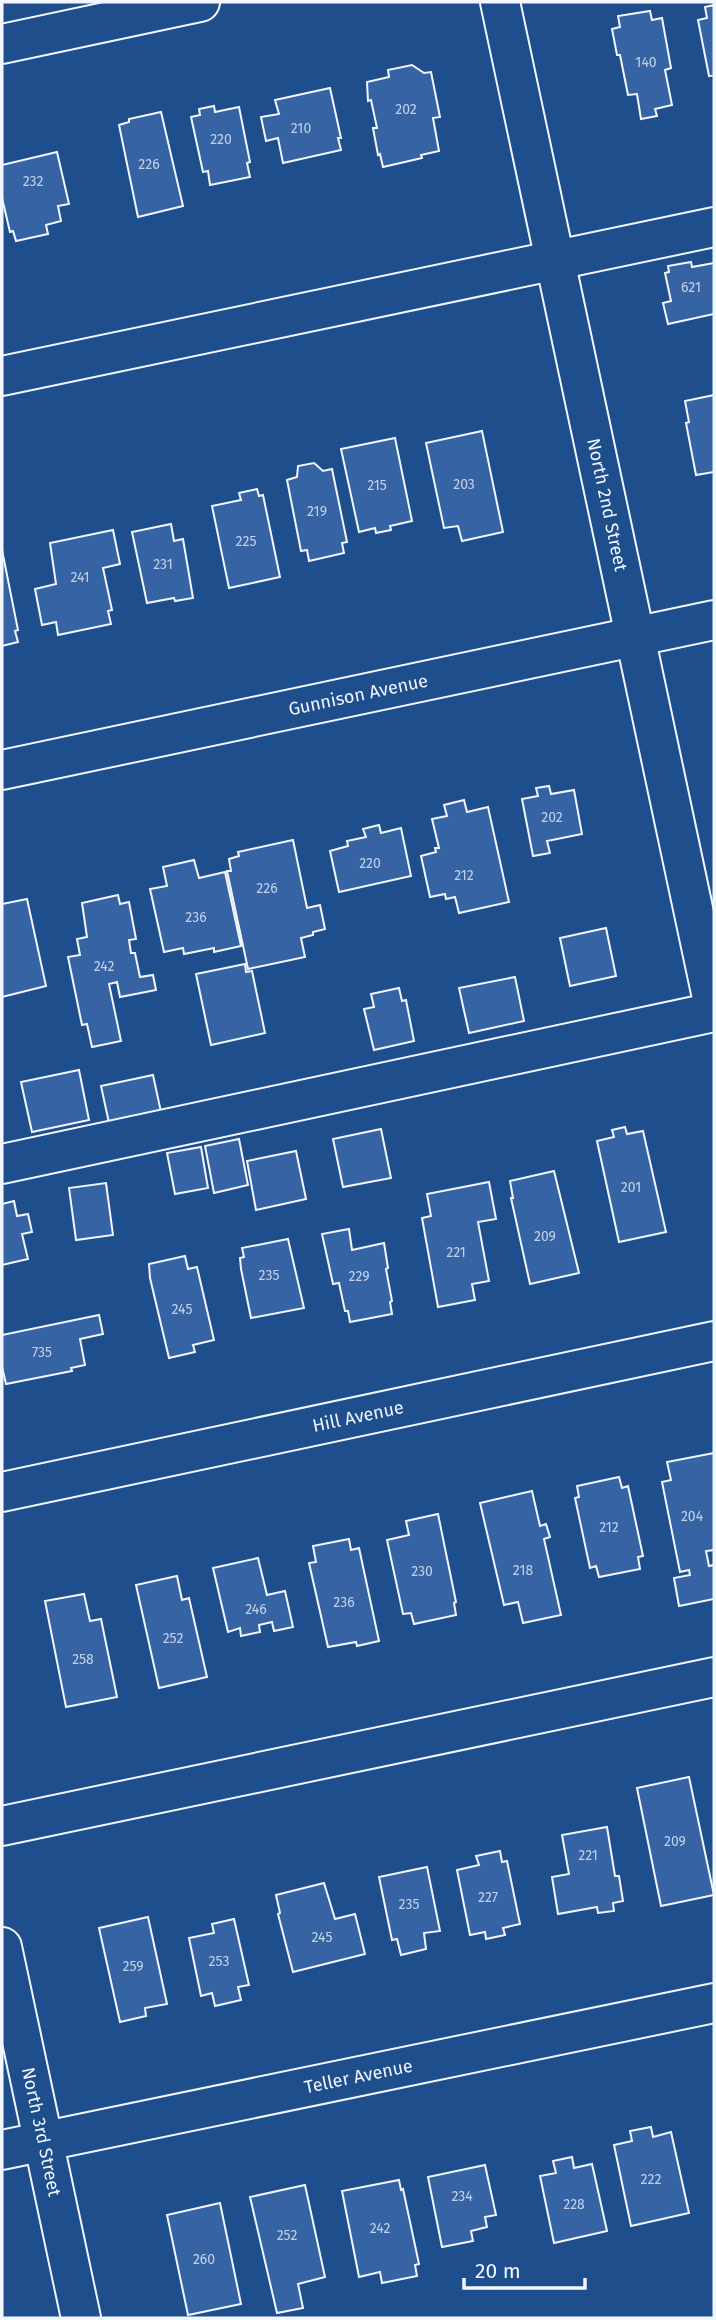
<svg xmlns="http://www.w3.org/2000/svg" width="716" height="2320" font-family="'Fira Sans',sans-serif">
  <style>
    .building { fill: #3563a3; stroke: #f2f6ff; stroke-width: 2 }
    .lines { fill: none; stroke-linecap: round; stroke-linejoin: round }
    .minor-casing { stroke: #f2f6ff; stroke-width: 42 }
    .minor { stroke: #1f4e8c; stroke-width: 38 }
    .labels { text-anchor: middle; dominant-baseline: central; stroke-width: 5; stroke-linejoin: round; paint-order: stroke }
    .number-label { font-size: 14px; fill: #c3d1e8 }
    .street-label { font-size: 18px; fill: #f2f6ff; stroke: #1f4e8c }
  </style>
  <rect width="100%" height="100%" fill="#1f4e8c"/>
  <path class="building" d="M714 5V78V75L709 76 698 20 707 18 705 7Z
    M650 11 652 20 662 18 671 68 665 70 672 105 655 109 657 116 641 119 637 94 628 95 620 55H617L612 29 620 27 618 16Z
    M412 65 424 73 431 72 440 117 433 118 439 151 421 155 422 158 383 167 380 154 378 155 373 128H377L371 100 368 101 367 82 389 77 388 70Z
    M330 88 341 138H338L341 150 283 163 278 138 266 141 261 117 279 114 275 100Z
    M214 106 215 112 239 107 250 162 247 163 250 177 210 185 208 171 203 172 191 117 200 115 199 109Z
    M161 112 183 206 138 217 119 125 129 122V119Z
    M57 152 69 204 58 206 61 221 46 225 48 234 16 241 13 231 10 232 2 198V165Z
    M691 262 692 267 714 263V314L668 324 663 303 671 301 665 273 669 272 668 266Z
    M714 395V472L696 475 686 423 689 422 685 401Z
    M482 431 503 532 462 541 458 526 444 528 426 443Z
    M395 438 412 521 390 526 391 530 376 533 375 528 359 532 341 449Z
    M314 463 323 471 332 469 347 542 342 543 344 553 309 561 307 550 301 551 287 480 297 477 298 466Z
    M257 489 259 496 263 495 280 577 229 588 212 506 241 500 239 493Z
    M171 524 174 541 183 539 193 598 175 601 174 598 147 603 132 532Z
    M113 530 120 564 103 568 112 610 108 611 111 624 58 635 56 622 42 625 35 589 56 584 50 543Z
    M2 550 18 630 15 631 18 642 2 646Z
    M549 786 551 794 574 790 582 834 547 841 550 853 533 856 522 799 538 796 536 788Z
    M464 800 467 812 488 807 509 902 459 913 455 897 446 899 445 894 430 897 421 856 436 852 435 848H439L432 819 447 816 444 805Z
    M379 825 381 833 401 828 411 876 339 892 330 851 348 846 347 841 366 837 363 829Z
    M293 840 307 908 320 905 325 929 313 932V935L301 938 305 957 248 969 227 871H231L229 859 239 856 238 852Z
    M194 860 199 878 225 872 241 946 214 952V948L184 954 183 948 164 952 150 889 167 886 163 867Z
    M118 895 120 904 129 902 136 939 129 940 131 953H135L140 977 153 975 156 990 120 997 117 982 109 984 121 1041 92 1047 87 1024 82 1025 68 957 80 955 77 939 87 937 82 903Z
    M27 899 46 986 2 997V904Z
    M606 928 616 976 570 986 560 938Z
    M245 964 246 972 252 971 265 1033 211 1045 196 974Z
    M515 977 524 1021 469 1033 459 988Z
    M399 988 402 1001 406 1000 414 1041 374 1050 364 1009 374 1007 371 994Z
    M79 1070 89 1120 32 1132 21 1082Z
    M153 1075 161 1112 109 1123 101 1086Z
    M625 1127 627 1134 643 1131 666 1232 619 1242 597 1141 614 1137 612 1130Z
    M381 1129 391 1178 343 1187 333 1139Z
    M239 1139 248 1185 214 1193 205 1146Z
    M201 1147 208 1188 175 1194 167 1153Z
    M296 1151 306 1199 256 1210 247 1161Z
    M554 1171 579 1273 530 1284 511 1198H513L510 1181Z
    M489 1182 496 1219 478 1222 489 1281 472 1284 475 1300 438 1307 422 1218 431 1216 427 1194Z
    M106 1183 113 1235 76 1240 69 1188Z
    M14 1201 17 1216 28 1214 32 1232 22 1234 28 1259 2 1265V1204Z
    M349 1229 352 1250 384 1243 388 1268 386 1269 392 1301 390 1302 392 1314 350 1322 348 1311H345L339 1283 333 1284 322 1234Z
    M288 1239 304 1308 251 1318 241 1269 240 1258 244 1257 242 1248Z
    M185 1256 188 1269 197 1267 214 1340 193 1345 195 1352 169 1358 150 1278 149 1264Z
    M99 1315 103 1334 80 1339 85 1365 71 1368 72 1371 6 1384 2 1367V1335Z
    M714 1453V1550L706 1551 709 1566 714 1565V1599L679 1606 674 1578 690 1575 689 1570 680 1572 662 1482 671 1480 667 1462Z
    M619 1477 622 1488 628 1486 643 1556 638 1557 640 1569 599 1577 596 1566 590 1568 575 1498 579 1497 577 1486Z
    M532 1491 540 1526 546 1524 550 1537 544 1539 561 1615 523 1623 518 1602 504 1605 480 1503Z
    M438 1514 456 1602 454 1603 456 1615 414 1624 411 1613 403 1614 387 1540 409 1535 406 1521Z
    M349 1539 351 1550 359 1548 379 1641 357 1646 356 1642 328 1647 309 1563 316 1562 313 1546Z
    M258 1558 267 1595 285 1591 293 1627 274 1631 272 1622 259 1625 260 1632 241 1636 240 1628 228 1632 213 1568Z
    M177 1576 182 1600 189 1598 207 1677 159 1688 136 1585Z
    M84 1594 90 1621 101 1619 117 1697 66 1707 45 1601Z
    M689 1777 714 1895 661 1906 637 1788Z
    M607 1827 615 1876H619L623 1901 613 1903 614 1911 598 1913 597 1907 558 1914 552 1877 569 1874 562 1835Z
    M500 1851 502 1862 507 1861 520 1924 503 1928 505 1935 486 1939 485 1932 470 1935 457 1870 479 1865 476 1856Z
    M427 1867 440 1931 424 1933 426 1949 401 1955 397 1939 392 1940 379 1877Z
    M324 1883 335 1919 355 1914 365 1954 293 1972 278 1914 280 1913 276 1895Z
    M148 1917 167 2004 145 2008 146 2016 120 2022 99 1928Z
    M234 1919 249 1985 238 1987 241 2000 215 2006 212 1993 201 1996 189 1938 214 1933 212 1924Z
    M651 2127 653 2137 671 2132 689 2213 631 2226 614 2145 632 2141 630 2131Z
    M572 2157 574 2168 592 2164 607 2231 554 2243 540 2176 556 2173 553 2161Z
    M485 2165 496 2215 485 2217 487 2227 471 2231 473 2241 442 2247 428 2177Z
    M399 2180 401 2190 403 2189 419 2264 415 2265 417 2276 382 2283 380 2272 359 2277 342 2191Z
    M305 2185 325 2277 298 2284 303 2308 277 2313 250 2197Z
    M220 2203 241 2304 188 2315 167 2215Z"/>
  <g class="lines">
    <defs>
      <g id="minor">
        <path id="s1" d="M500 2 714 1007"/>
        <path d="M2 44 200 2"/>
        <path d="M2 376 714 227"/>
        <path id="s2" d="M2 770 714 620"/>
        <path d="M2 1164 714 1012"/>
        <path id="s3" d="M2 1492 714 1341"/>
        <path d="M2 1826 714 1677"/>
        <path id="s4" d="M2 1947 81 2318"/>
        <path id="s5" d="M2 2150 714 2003"/>
      </g>
    </defs>
    <use href="#minor" class="minor-casing"/>
    <use href="#minor" class="minor"/>
  </g>
  <g class="labels">
    <g class="number-label">
      <text x="646" y="62">140</text>
      <text x="406" y="109">202</text>
      <text x="301" y="128">210</text>
      <text x="221" y="139">220</text>
      <text x="149" y="164">226</text>
      <text x="33" y="181">232</text>
      <text x="691" y="287">621</text>
      <text x="464" y="484">203</text>
      <text x="377" y="485">215</text>
      <text x="317" y="511">219</text>
      <text x="246" y="541">225</text>
      <text x="163" y="564">231</text>
      <text x="80" y="577">241</text>
      <text x="552" y="817">202</text>
      <text x="370" y="863">220</text>
      <text x="464" y="875">212</text>
      <text x="267" y="888">226</text>
      <text x="196" y="917">236</text>
      <text x="104" y="966">242</text>
      <text x="631" y="1187">201</text>
      <text x="545" y="1236">209</text>
      <text x="456" y="1252">221</text>
      <text x="269" y="1275">235</text>
      <text x="359" y="1276">229</text>
      <text x="182" y="1309">245</text>
      <text x="42" y="1352">735</text>
      <text x="692" y="1516">204</text>
      <text x="609" y="1527">212</text>
      <text x="523" y="1570">218</text>
      <text x="422" y="1571">230</text>
      <text x="344" y="1602">236</text>
      <text x="256" y="1609">246</text>
      <text x="173" y="1638">252</text>
      <text x="83" y="1659">258</text>
      <text x="675" y="1841">209</text>
      <text x="588" y="1855">221</text>
      <text x="488" y="1897">227</text>
      <text x="409" y="1904">235</text>
      <text x="322" y="1937">245</text>
      <text x="219" y="1961">253</text>
      <text x="133" y="1966">259</text>
      <text x="651" y="2179">222</text>
      <text x="462" y="2196">234</text>
      <text x="574" y="2204">228</text>
      <text x="380" y="2228">242</text>
      <text x="287" y="2235">252</text>
      <text x="204" y="2259">260</text>
    </g>
    <g class="street-label">
      <text stroke="none"><textPath href="#s1" startOffset="514">North 2nd Street</textPath></text>
      <text stroke="none"><textPath href="#s2" startOffset="364">Gunnison Avenue</textPath></text>
      <text stroke="none"><textPath href="#s3" startOffset="364">Hill Avenue</textPath></text>
      <text stroke="none"><textPath href="#s5" startOffset="364">Teller Avenue</textPath></text>
      <text stroke="none"><textPath href="#s4" startOffset="189">North 3rd Street</textPath></text>
    </g>
  </g>
  <rect width="716" height="2320" fill="none" stroke="#f2f6ff" stroke-width="7"/>
  <path d="M464 2278v10h121v-10" fill="none" stroke="#f2f6ff" stroke-width="3.5"/>
  <text x="475" y="2278" font-size="21" fill="#f2f6ff" stroke="#1f4e8c" stroke-width="5" paint-order="stroke">20 m</text>
</svg>
